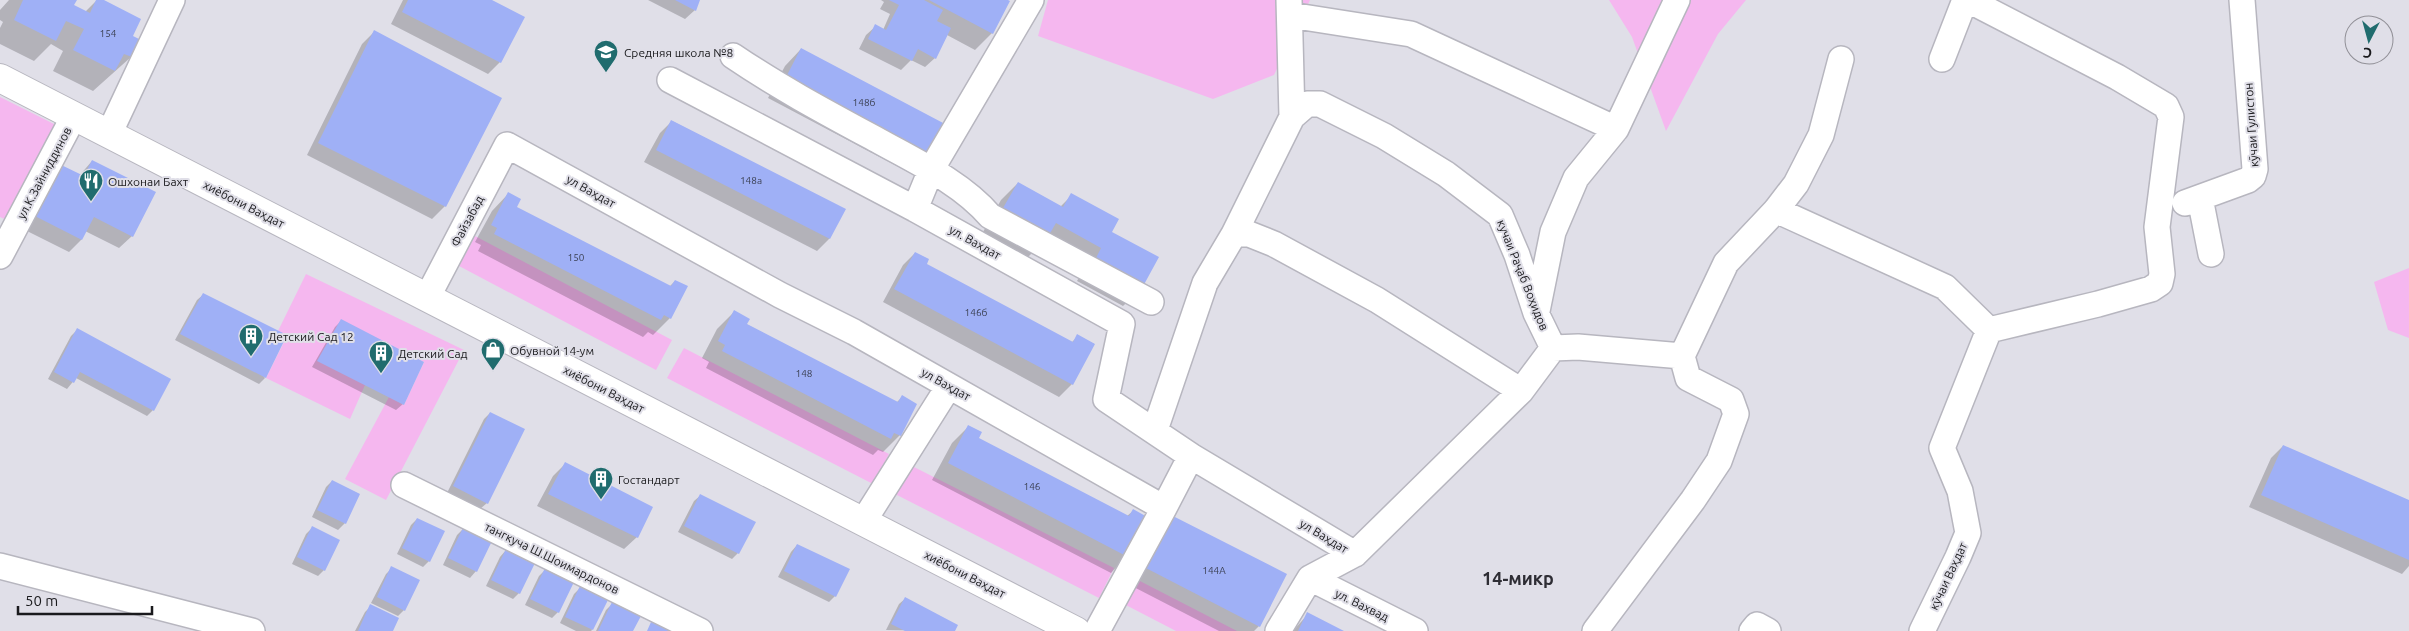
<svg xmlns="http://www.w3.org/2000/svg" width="2409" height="631" font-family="Ubuntu,sans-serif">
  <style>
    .green { fill: #f5b7ef }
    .shadow { fill: #0003 }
    .building { fill: #9fb0f6 }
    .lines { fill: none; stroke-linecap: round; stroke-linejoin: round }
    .minor-casing { stroke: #b7b6bf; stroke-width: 28 }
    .major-casing { stroke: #b7b6bf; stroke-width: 30 }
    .minor { stroke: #fff; stroke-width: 25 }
    .major { stroke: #fff; stroke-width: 28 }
    .labels { text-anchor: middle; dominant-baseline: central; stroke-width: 4; stroke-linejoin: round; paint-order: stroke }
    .number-label { font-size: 10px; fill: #3b4053 }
    .poi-label { font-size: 12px; fill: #1a1a1d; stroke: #e0dfe8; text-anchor: start }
    .street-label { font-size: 12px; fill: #1a1a1d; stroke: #e0dfe8 }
    .district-label { font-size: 18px; font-weight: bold; fill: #2e2d34; stroke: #e0dfe8 }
  </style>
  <rect width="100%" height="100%" fill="#e0dfe8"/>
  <path class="green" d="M1048 0H1310L1274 75 1213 99 1038 36Z
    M1609 0H1746L1718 34 1666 131 1632 37Z
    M0 97 60 127 9 221 0 217Z
    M475 236 672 340 656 370 459 266Z
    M2409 268V338L2388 330 2374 282Z
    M306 274 464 350 386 500 345 479 389 397 404 405 424 362 341 320 365 385 350 419 266 378 287 336 278 331Z
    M684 348 889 454 873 484 667 378Z
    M910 465 1114 568 1099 598 895 494Z
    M1136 579 1237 631H1176L1120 602Z"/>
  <path class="shadow" d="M9 0H75L73 5 85 12 97 0H101L131 36 139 40 131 57 93 91 53 71 63 51 51 44 34 61 0 44V28L3 22 0 20V10Z
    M403 0H489L500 62 488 74 391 24Z
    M648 0H699L695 10 685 19Z
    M881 0H1006L992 33 975 50 947 35 935 58 925 67 911 60 901 70 859 49 866 35 876 26 883 30 890 14 880 9 884 2Z
    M374 32 445 206 432 219 307 155 362 44Z
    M801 49 926 156 910 173 768 98 785 66Z
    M672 121 844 210 829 239 817 251 644 162 660 133Z
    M92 161 132 236 119 248 85 231 81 240 69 252 15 225 79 176Z
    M1018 183 1060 207 1072 195 1110 232 1140 290 1123 306 1077 281 1086 265 1043 242 1028 257 983 232 1001 200Z
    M508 194 515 207 669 287 675 281 670 318 653 335 648 332 643 337 478 251 481 245 475 242 492 211Z
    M915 253 925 264 1071 343 1078 336 1094 344 1072 384 1059 397 883 302 903 265Z
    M204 294 265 378 259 384 175 340 197 300Z
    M734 312 746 324 896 403 902 397 900 435 883 452 878 450 873 455 706 368 709 362 702 358 717 329Z
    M341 321 403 404 396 410 312 367 335 327Z
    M77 330 153 410 147 416 76 378 67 389 48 379 71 336Z
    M490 413 487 503 480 509 447 493 484 419Z
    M968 427 977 438 1127 516 1133 511 1127 556 1111 573 932 480 952 443Z
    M2283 446 2409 501V566L2402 574 2249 507 2271 458Z
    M565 464 637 537 624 549 537 506 553 476Z
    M332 481 359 494 345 523 338 530 312 517 326 487Z
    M701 495 738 553 732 559 678 532 694 501Z
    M417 519 429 561 423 567 397 554 411 525Z
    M312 528 324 570 318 576 292 564 306 534Z
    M463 529 476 571 470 578 443 565 457 535Z
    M1152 532 1259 626 1254 631H1219L1126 583Z
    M797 545 835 596 829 602 778 577 791 552Z
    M506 550 519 593 513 599 486 586 500 557Z
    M392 568 404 610 398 616 371 603 386 574Z
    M545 570 558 612 552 618 525 605 539 576Z
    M580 588 592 630 591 631H576L560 623 574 594Z
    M906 598 954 631 886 630 899 604Z
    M612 604 632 631H596L606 610Z
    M371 606 391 631H355L365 612Z
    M1308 614 1341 631H1293Z"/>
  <path class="building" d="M23 0H77L74 5 90 13 96 0H104L141 19 133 36 141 40 132 57 124 54 115 71 73 50 84 29 66 21 56 41 14 20Z
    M408 0H492L525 17 501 63 402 12Z
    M675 0H700L696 11Z
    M889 0H924L943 10 937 21 951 28 936 59 918 49 912 61 868 39 875 24 886 30 899 5Z
    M929 0H1008L1010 1 993 34Z
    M374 30 502 98 446 207 318 143Z
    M801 48 945 124 927 157 784 81Z
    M671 120 846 209 830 239 656 150Z
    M92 160 156 192 133 237 94 217 82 240 27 212 53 161 84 176Z
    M1018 182 1063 207 1071 193 1119 219 1112 232 1159 257 1141 290 1093 264 1101 248 1056 223 1046 240 999 215Z
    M508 192 521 199 517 207 671 286 675 280 688 286 671 319 664 315 661 320 494 234 497 228 491 225Z
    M915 252 929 259 927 264 1073 342 1077 334 1095 344 1073 385 894 289Z
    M203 293 287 335 266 378 180 334Z
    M734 310 750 319 747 324 898 402 902 395 917 404 901 436 894 433 891 439 722 351 725 345 718 341Z
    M341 319 424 362 404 405 317 361Z
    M77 328 171 379 154 411 80 372 74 383 54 372Z
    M490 412 525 429 488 504 453 486Z
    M968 425 982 432 979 438 1129 516 1133 509 1149 518 1128 557 948 463Z
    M2283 445 2409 500V560L2261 495Z
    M565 462 653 507 638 538 548 494Z
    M332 480 360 494 346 524 317 510Z
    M700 494 756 522 739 554 684 526Z
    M1169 514 1287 574 1260 627 1142 566Z
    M417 518 445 531 430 562 402 548Z
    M312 526 340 540 325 571 297 557Z
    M463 528 492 541 477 572 448 558Z
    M797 544 850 569 836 597 784 571Z
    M506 549 535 563 520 594 491 580Z
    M391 566 420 580 405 611 377 597Z
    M545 568 574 582 559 613 530 599Z
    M580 586 608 600 593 630 565 617Z
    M905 597 958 625 955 631H905L891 624Z
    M612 602 641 616 633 631H598Z
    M370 604 399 618 393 631H358Z
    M1307 612 1344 631H1298Z
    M651 622 671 631H647Z"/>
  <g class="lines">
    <defs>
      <path id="minor" d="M1289 0 1292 117
        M1290 15 1411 34 1616 129
        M733 56C780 88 829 114 879 141 915 161 962 183 990 216L1151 302
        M670 80 915 209 1122 324 1106 399 1191 456
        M109 134 172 0
        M2200 198 2211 254
        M2185 203 2248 180 2253 176 2255 169 2242 0
        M915 209 931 170 1031 0
        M1776 210 1945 287 1989 330
        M1234 234 1292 117 1307 104H1320L1384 136 1446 174 1500 215 1517 255 1536 313 1553 348
        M0 256 74 116
        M427 298 507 145 780 295 854 332 1164 508 1191 456 1355 554
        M1537 311 1553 232 1576 178 1616 129 1677 0
        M1155 430 1205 283 1234 234H1249L1274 244 1377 300 1521 391
        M404 485 700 631
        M863 522 949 386
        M0 566 252 631
        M1310 578 1415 631
        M1097 631 1164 508
        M1278 631 1310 578 1355 554 1521 391 1553 348 1578 347 1682 356
        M1595 631 1693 500 1719 461 1736 414 1731 400 1688 378 1682 356 1726 263 1776 210 1796 184 1821 135 1841 59
        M1752 631 1757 625 1768 631
        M1922 631 1958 557 1968 533 1960 491 1942 448 1989 330 2098 304 2151 289 2160 283 2162 274 2157 227 2171 117 2166 106 2117 77 1974 3 1968 2 1963 5 1942 59"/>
      <path id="major" d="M0 78 1076 631"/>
    </defs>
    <use href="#minor" class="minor-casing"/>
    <use href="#major" class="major-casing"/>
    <use href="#minor" class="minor"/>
    <use href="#major" class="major"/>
  </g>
  <defs>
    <symbol id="school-pin" viewBox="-11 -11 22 30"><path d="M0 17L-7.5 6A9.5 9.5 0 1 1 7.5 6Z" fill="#206c6e" stroke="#e0dfe8"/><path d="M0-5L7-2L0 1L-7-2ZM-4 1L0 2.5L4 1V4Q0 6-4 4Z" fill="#fff"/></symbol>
    <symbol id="restaurant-pin" viewBox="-11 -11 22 30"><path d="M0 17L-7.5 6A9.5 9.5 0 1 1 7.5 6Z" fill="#206c6e" stroke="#e0dfe8"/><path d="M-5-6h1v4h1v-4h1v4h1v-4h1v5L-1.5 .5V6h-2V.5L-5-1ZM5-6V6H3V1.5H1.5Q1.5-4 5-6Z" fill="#fff"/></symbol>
    <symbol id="building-pin" viewBox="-11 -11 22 30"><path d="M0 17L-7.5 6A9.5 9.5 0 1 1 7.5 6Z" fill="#206c6e" stroke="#e0dfe8"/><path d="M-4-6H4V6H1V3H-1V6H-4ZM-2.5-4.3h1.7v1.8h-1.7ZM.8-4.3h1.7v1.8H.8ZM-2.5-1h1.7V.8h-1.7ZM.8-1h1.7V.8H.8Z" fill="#fff"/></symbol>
    <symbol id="shop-pin" viewBox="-11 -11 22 30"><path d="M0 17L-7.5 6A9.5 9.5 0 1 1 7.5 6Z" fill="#206c6e" stroke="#e0dfe8"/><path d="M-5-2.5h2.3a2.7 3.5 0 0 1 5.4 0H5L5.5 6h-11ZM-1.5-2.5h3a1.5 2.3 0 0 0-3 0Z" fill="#fff"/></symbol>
  </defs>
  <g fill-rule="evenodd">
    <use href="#school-pin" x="592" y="38" width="28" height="38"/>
    <use href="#restaurant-pin" x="77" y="167" width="28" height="38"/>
    <use href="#building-pin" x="237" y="322" width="28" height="38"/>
    <use href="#shop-pin" x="479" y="336" width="28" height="38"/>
    <use href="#building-pin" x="367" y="339" width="28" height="38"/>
    <use href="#building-pin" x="587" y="465" width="28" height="38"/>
  </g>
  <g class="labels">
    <g class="number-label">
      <text x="108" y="33">154</text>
      <text x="864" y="102">148б</text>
      <text x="751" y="180">148а</text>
      <text x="576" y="257">150</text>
      <text x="976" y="312">146б</text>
      <text x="804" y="373">148</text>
      <text x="1032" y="486">146</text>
      <text x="1214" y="570">144А</text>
    </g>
    <g class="poi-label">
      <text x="624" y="52">Средняя школа №8</text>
      <text x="108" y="181">Ошхонаи Бахт</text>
      <text x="268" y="336">Детский Сад 12</text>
      <text x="510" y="350">Обувной 14-ум</text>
      <text x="398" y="353">Детский Сад</text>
      <text x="618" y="479">Гостандарт</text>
    </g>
    <g class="street-label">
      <text transform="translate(2251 125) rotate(-94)">кӯчаи Гулистон</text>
      <text transform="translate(44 173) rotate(-62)">ул.К.Зайниддинов</text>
      <text transform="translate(591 191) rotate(29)">ул Ваҳдат</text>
      <text transform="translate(244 204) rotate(27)">хиёбони Ваҳдат</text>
      <text transform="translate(467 221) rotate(-62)">Файзабад</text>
      <text transform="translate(975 242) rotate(29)">ул. Вахдат</text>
      <text transform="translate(1523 275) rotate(68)">кучаи Раҷаб Воҳидов</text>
      <text transform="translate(946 384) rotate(29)">ул Ваҳдат</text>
      <text transform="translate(604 389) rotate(27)">хиёбони Ваҳдат</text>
      <text transform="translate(1324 536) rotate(31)">ул Ваҳдат</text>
      <text transform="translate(552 558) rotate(26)">тангкуча Ш.Шоимардонов</text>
      <text transform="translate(965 574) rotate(27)">хиёбони Ваҳдат</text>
      <text transform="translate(1948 576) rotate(-65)">кӯчаи Ваҳдат</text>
      <text transform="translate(1362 605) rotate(26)">ул. Вахвад</text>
    </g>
    <g class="district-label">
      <text x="1518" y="578">14-микр</text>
    </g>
  </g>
  <g transform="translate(2369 40) rotate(186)"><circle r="24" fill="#e0dfe8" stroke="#919097"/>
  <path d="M0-4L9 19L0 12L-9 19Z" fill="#206c6e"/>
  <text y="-8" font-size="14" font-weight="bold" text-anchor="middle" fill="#1a1a1d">С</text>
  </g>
  <path d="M18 606v8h134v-8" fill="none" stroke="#1a1a1d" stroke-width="2.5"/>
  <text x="25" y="606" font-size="15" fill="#1a1a1d" stroke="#e0dfe8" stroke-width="4" paint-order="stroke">50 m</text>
</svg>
